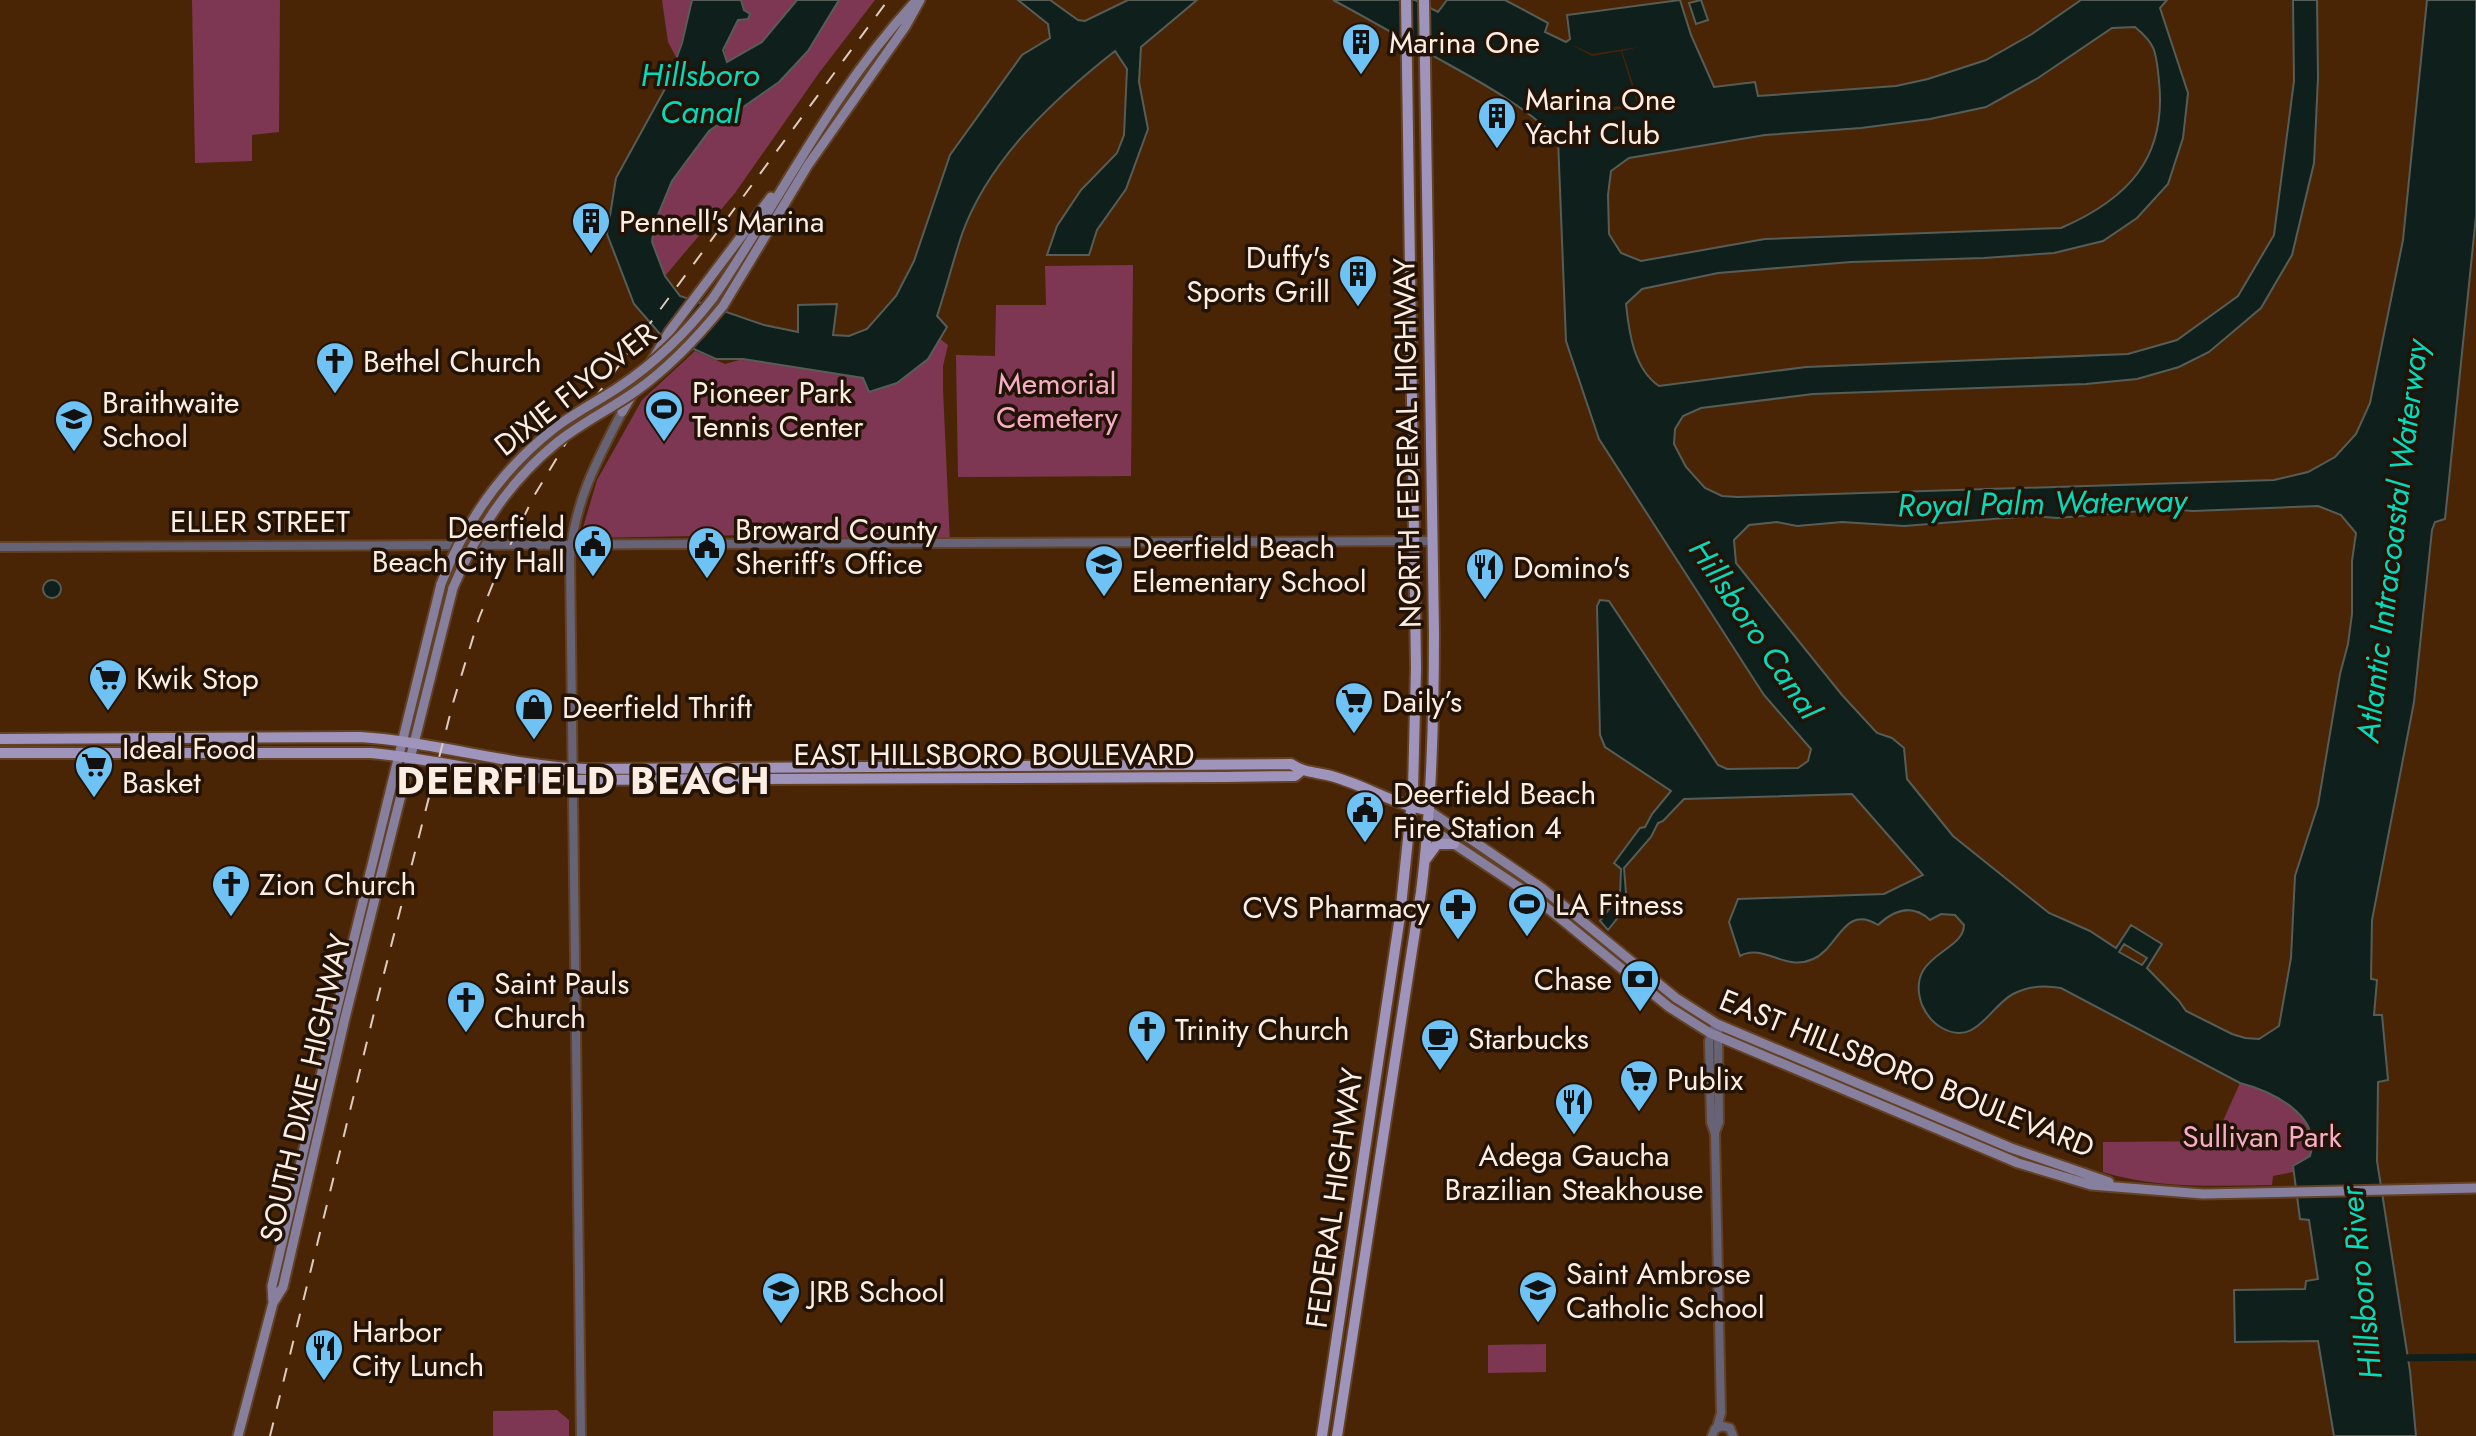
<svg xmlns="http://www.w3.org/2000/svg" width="2476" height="1436" font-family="Jost,sans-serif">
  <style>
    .green { fill: #7e3753 }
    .water { fill: #0f1f1b; stroke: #565d57; stroke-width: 2; fill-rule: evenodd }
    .pier { fill: #492505 }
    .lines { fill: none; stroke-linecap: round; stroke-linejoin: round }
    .canal { stroke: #0f1f1b; stroke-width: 7 }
    .tertiary-casing { stroke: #624124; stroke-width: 12 }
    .secondary-casing { stroke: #624124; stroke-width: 13 }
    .primary-casing { stroke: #624124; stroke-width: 14 }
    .tertiary { stroke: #676376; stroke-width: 8 }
    .secondary { stroke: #877f9e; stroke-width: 9 }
    .primary { stroke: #9f94bc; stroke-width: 10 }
    .rail { stroke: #deccbe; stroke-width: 2; stroke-dasharray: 14 14; stroke-linecap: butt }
    .secondary-bridge-casing { stroke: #624124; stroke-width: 13; stroke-linecap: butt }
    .secondary-bridge { stroke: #877f9e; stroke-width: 9 }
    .labels { text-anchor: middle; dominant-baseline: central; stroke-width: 7; stroke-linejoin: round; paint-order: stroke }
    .poi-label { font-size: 30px; fill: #fdeee4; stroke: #231307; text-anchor: start }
    .park-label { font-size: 30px; fill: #f6aec7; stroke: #231307 }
    .street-label { font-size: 30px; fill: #fdeee4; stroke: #231307 }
    .water-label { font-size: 32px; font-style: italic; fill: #03dcbc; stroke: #231307 }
    .district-label { font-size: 38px; font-weight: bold; letter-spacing: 2px; fill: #fdeee4; stroke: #231307 }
  </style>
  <rect width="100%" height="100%" fill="#492505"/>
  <path class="green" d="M192 0H280L279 132 252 135V161L195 163Z
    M662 0H692L677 59 668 42Z
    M741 0H797L762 42 727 62C721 45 728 34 738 20L748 19 750 14 744 10Z
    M839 0H875L819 73 735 193 665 276 652 242 655 222 672 181 709 131 808 51Z
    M1133 265 1131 476 958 477 956 355 995 356 996 305H1046L1045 266Z
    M939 338 948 345 943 366V389L950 543 812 544 805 534 588 538 582 531 597 480 642 400 695 351 725 364 743 359 897 383 928 359Z
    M2240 1083C2271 1091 2323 1115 2310 1156L2293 1166V1172L2273 1176 2272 1185C2215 1186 2158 1189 2103 1172V1142L2218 1141V1132Z
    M1546 1344V1372L1488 1373V1345Z
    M557 1410 569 1420V1436H493V1411Z"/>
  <path class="water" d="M692 0H741L744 10 750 14 748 19 738 20 723 50 727 62 762 42 797 0H839L808 51 779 82 709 131 672 181 655 222 652 242 665 276 680 296 764 325 798 332V305L837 304 833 335 849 336 867 329 896 296 914 261 950 155 1022 55 1050 38 1048 24 1018 0H1050L1078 20 1085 21 1128 0H1197L1141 47 1139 82 1148 129 1126 189 1097 230 1089 255H1047L1057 226 1081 190 1117 153 1124 135 1127 69 1115 51C1054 99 989 159 962 234 953 261 946 289 937 316L947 327 928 359 897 383 869 392 863 378 743 359H716L660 334 634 304 607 234 616 178 666 87 682 43Z
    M1333 0H1415L1438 12 1447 0H1505L1548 23 1545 32 1566 42 1570 39 1567 15 1680 0 1691 35 1714 87 1755 82 1758 96 1896 86 1928 79 1986 60 2032 34 2081 0H2167L2160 8 2188 93 2183 138 2168 184 2137 218 2103 241 2054 253 1984 258 1851 262 1718 273 1642 289 1626 304C1629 333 1634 369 1659 386L1806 367 2128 354 2177 340 2238 296 2274 235 2294 81 2293 0H2317L2318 78 2314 163 2292 255 2261 308 2209 352 2179 367 2137 379 2086 384 1813 394 1701 408 1683 416 1675 429 1674 444 1686 467 1705 488 1722 496 1737 497 2274 480 2308 472 2335 457 2356 434 2370 403 2403 240 2427 0H2476V216L2445 519 2435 522 2432 530 2414 702 2372 920 2371 979 2377 980 2374 1015H2382L2388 1080 2378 1082 2377 1161 2410 1371 2416 1436H2334L2318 1341 2235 1342 2234 1290 2305 1289 2306 1281 2318 1279 2309 1220 2300 1219 2293 1166 2310 1156C2323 1115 2271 1091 2240 1083L2061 988C2045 985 2028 986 2013 994 1989 1007 1976 1047 1942 1028 1933 1023 1926 1014 1922 1005 1904 954 1964 953 1964 925L1955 915 1941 914 1930 920C1912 903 1894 910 1878 925 1844 903 1838 949 1813 959 1785 972 1764 943 1740 956L1729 922 1738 899 1884 894 1923 875 1852 794 1684 799 1663 821 1658 823 1651 837 1624 868 1627 906 1608 930 1600 921 1620 895 1621 869 1614 863 1640 828 1645 827 1652 814 1671 791 1605 747 1600 735 1597 606 1600 600 1609 601 1718 765 1727 769 1798 768 1808 761 1811 749 1764 695 1599 439 1566 341 1558 139C1525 107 1486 85 1446 63 1408 42 1371 20 1333 0ZM2135 27C2157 45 2156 53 2159 81 2167 158 2128 199 2061 228L1765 239 1641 261 1621 253 1609 234 1608 195 1611 171 1629 158 1765 135 1861 128 1930 119 1986 107 2038 78 2112 28ZM2318 506 2341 515 2356 533 2352 561V614L2348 644 2340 674 2318 805 2295 876 2291 958 2279 1026 2259 1039 2245 1038 2232 1034 2186 1011 2179 1001 2147 968 2162 944 2131 925 2116 948 2090 931 2049 913 1953 836 1907 779 1904 748 1892 738 1877 733 1842 695 1736 563 1734 540 1749 525 1777 522 1797 526 1842 522 1904 526 2031 516 2057 518 2166 509 2193 511ZM2124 944 2147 958 2142 965 2119 952Z
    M1701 0 1708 20 1696 24 1689 3Z
    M43 589a9 9 0 1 1 18 0a9 9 0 1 1-18 0Z"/>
  <path class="pier" d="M1568 43 1592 54 1639 47 1622 51 1639 102 1662 99 1663 102 1609 111V108L1637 103 1621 51 1592 56Z"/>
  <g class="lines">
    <path class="canal" d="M2398 1358 2476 1357"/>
    <defs>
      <path id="tertiary" d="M0 547 1433 541
        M1714 1028 1709 1041 1711 1122 1715 1134 1721 1413 1717 1427
        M1715 1133 1719 1122 1718 1031
        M581 1436 570 558C574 503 597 460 622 412
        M1712 1436 1715 1429 1722 1426 1730 1428 1733 1436"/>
      <path id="secondary" d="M713 298C780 200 832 92 913 4
        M723 306 808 165 905 27 920 0
        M622 412 669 332 771 197
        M1428 810 1542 888 1676 998 1717 1024 2011 1148 2109 1182
        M1427 826 1534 897 1669 1007 1710 1033 2018 1163 2091 1185 2203 1194 2476 1188
        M273 1303 283 1287 345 1018 453 588
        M238 1436 273 1303 272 1286 334 1020 441 584"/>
      <path id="primary" d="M0 739 360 737C436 742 509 766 586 769L1291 764C1303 772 1313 772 1327 775 1362 783 1393 805 1428 810
        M0 753H371C438 759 503 778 571 780L1224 777 1295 776 1301 771
        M1426 859 1437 844H1454
        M1322 1436 1400 916 1413 790 1416 668 1406 0
        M1337 1436 1421 892C1432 806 1434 718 1434 632L1424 0"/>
    </defs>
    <use href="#tertiary" class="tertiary-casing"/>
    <use href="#secondary" class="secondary-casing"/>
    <use href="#primary" class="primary-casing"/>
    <use href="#tertiary" class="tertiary"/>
    <use href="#secondary" class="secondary"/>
    <use href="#primary" class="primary"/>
    <path class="rail" d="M270 1436 376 1005 453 703 479 618 500 566 534 496 584 413 888 0"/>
    <defs>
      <path id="secondary-bridge" d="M441 584C465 522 503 468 556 427 576 412 598 401 619 387 655 363 686 333 713 298
        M453 588C476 532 507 484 554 445 579 424 609 410 636 391 670 367 697 338 723 306"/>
    </defs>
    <use href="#secondary-bridge" class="secondary-bridge-casing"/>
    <use href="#secondary-bridge" class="secondary-bridge"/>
  </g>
  <defs>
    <symbol id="building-pin" viewBox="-11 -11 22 30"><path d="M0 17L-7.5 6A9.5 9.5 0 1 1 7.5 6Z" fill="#6fc2f4" stroke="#231307"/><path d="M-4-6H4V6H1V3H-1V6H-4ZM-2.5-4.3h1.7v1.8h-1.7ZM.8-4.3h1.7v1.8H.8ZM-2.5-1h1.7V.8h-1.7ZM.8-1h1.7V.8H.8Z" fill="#111"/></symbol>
    <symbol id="church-pin" viewBox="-11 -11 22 30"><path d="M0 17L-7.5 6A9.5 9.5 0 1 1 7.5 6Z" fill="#6fc2f4" stroke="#231307"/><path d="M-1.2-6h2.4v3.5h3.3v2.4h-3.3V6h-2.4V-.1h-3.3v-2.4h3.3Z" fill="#111"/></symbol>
    <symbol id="stadium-pin" viewBox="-11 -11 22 30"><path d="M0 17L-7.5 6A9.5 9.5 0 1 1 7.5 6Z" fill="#6fc2f4" stroke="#231307"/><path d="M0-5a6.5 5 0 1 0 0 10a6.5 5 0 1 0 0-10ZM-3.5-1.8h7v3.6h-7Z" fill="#111"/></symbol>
    <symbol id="school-pin" viewBox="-11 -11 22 30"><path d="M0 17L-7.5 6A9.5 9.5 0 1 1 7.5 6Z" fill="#6fc2f4" stroke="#231307"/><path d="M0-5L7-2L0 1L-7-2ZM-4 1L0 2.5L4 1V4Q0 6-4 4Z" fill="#111"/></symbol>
    <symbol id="civic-pin" viewBox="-11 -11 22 30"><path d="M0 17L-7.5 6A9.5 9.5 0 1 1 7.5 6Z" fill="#6fc2f4" stroke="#231307"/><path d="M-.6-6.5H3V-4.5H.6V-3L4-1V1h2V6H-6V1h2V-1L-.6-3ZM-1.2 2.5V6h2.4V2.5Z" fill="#111"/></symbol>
    <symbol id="restaurant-pin" viewBox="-11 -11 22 30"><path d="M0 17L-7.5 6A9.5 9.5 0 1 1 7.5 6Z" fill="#6fc2f4" stroke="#231307"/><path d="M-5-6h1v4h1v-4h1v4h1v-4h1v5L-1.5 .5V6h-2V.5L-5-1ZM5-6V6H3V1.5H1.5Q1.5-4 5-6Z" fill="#111"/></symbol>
    <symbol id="supermarket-pin" viewBox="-11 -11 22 30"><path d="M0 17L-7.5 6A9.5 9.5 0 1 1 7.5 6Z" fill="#6fc2f4" stroke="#231307"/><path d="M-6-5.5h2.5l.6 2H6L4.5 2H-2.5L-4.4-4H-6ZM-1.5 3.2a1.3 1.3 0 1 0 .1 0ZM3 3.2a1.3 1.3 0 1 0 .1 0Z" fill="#111"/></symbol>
    <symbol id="shop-pin" viewBox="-11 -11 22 30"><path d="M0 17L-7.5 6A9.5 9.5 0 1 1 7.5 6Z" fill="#6fc2f4" stroke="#231307"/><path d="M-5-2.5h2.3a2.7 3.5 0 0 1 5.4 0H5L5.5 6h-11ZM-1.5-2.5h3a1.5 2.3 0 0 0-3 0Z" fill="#111"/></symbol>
    <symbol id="pharmacy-pin" viewBox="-11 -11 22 30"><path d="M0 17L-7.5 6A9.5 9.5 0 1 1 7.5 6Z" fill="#6fc2f4" stroke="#231307"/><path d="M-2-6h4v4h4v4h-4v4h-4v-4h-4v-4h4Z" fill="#111"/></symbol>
    <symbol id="bank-pin" viewBox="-11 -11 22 30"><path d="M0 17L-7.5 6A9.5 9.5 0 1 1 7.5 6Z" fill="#6fc2f4" stroke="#231307"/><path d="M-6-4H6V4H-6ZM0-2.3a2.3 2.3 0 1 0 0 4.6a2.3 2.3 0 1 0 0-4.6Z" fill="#111"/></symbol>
    <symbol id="cafe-pin" viewBox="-11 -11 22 30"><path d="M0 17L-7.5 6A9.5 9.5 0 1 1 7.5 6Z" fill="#6fc2f4" stroke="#231307"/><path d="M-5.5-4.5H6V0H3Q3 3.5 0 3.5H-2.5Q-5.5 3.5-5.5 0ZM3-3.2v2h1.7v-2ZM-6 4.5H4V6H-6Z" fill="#111"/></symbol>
  </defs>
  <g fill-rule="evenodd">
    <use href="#building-pin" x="1339" y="20" width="44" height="60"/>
    <use href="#building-pin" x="1475" y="94" width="44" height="60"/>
    <use href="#building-pin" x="569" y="199" width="44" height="60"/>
    <use href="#building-pin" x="1336" y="252" width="44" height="60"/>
    <use href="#church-pin" x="313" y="339" width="44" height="60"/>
    <use href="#stadium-pin" x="642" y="387" width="44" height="60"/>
    <use href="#school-pin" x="52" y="397" width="44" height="60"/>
    <use href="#civic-pin" x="571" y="522" width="44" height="60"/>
    <use href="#civic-pin" x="685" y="524" width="44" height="60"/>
    <use href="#school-pin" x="1082" y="542" width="44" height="60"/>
    <use href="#restaurant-pin" x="1463" y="545" width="44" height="60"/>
    <use href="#supermarket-pin" x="86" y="656" width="44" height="60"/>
    <use href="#supermarket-pin" x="1332" y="679" width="44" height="60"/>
    <use href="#shop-pin" x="512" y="685" width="44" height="60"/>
    <use href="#supermarket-pin" x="72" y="743" width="44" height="60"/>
    <use href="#civic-pin" x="1343" y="788" width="44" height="60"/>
    <use href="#church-pin" x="209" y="862" width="44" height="60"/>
    <use href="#stadium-pin" x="1505" y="882" width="44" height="60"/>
    <use href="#pharmacy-pin" x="1436" y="885" width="44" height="60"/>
    <use href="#bank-pin" x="1618" y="957" width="44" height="60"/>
    <use href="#church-pin" x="444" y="978" width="44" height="60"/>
    <use href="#church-pin" x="1125" y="1007" width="44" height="60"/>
    <use href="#cafe-pin" x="1418" y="1016" width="44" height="60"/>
    <use href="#supermarket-pin" x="1617" y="1057" width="44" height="60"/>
    <use href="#restaurant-pin" x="1552" y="1080" width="44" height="60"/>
    <use href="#school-pin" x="1516" y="1268" width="44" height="60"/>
    <use href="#school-pin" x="759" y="1269" width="44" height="60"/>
    <use href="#restaurant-pin" x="302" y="1326" width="44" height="60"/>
  </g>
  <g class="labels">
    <g class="poi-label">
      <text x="1389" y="42">Marina One</text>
      <text x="1525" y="99">Marina One<tspan x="1525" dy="34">Yacht Club</tspan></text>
      <text x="619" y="221">Pennell's Marina</text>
      <text x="1330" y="257" text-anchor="end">Duffy's<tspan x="1330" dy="34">Sports Grill</tspan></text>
      <text x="363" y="361">Bethel Church</text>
      <text x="692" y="392">Pioneer Park<tspan x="692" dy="34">Tennis Center</tspan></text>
      <text x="102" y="402">Braithwaite<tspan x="102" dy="34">School</tspan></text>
      <text x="565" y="527" text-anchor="end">Deerfield<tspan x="565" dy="34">Beach City Hall</tspan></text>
      <text x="735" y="529">Broward County<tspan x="735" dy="34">Sheriff's Office</tspan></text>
      <text x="1132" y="547">Deerfield Beach<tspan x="1132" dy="34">Elementary School</tspan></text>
      <text x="1513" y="567">Domino's</text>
      <text x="136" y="678">Kwik Stop</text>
      <text x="1382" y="701">Daily’s</text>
      <text x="562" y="707">Deerfield Thrift</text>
      <text x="122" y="748">Ideal Food<tspan x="122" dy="34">Basket</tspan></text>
      <text x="1393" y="793">Deerfield Beach<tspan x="1393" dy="34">Fire Station 4</tspan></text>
      <text x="259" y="884">Zion Church</text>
      <text x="1555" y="904">LA Fitness</text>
      <text x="1430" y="907" text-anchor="end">CVS Pharmacy</text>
      <text x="1612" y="979" text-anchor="end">Chase</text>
      <text x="494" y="983">Saint Pauls<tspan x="494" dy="34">Church</tspan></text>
      <text x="1175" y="1029">Trinity Church</text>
      <text x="1468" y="1038">Starbucks</text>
      <text x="1667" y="1079">Publix</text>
      <text x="1574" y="1155" text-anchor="middle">Adega Gaucha<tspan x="1574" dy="34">Brazilian Steakhouse</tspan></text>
      <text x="1566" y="1273">Saint Ambrose<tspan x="1566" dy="34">Catholic School</tspan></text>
      <text x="809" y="1291">JRB School</text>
      <text x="352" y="1331">Harbor<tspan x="352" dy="34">City Lunch</tspan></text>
    </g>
    <g class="park-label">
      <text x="1057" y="383">Memorial<tspan x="1057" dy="34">Cemetery</tspan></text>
      <text x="2262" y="1136">Sullivan Park</text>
    </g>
    <g class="street-label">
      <text transform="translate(575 389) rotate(-38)">DIXIE FLYOVER</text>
      <text transform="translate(1407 443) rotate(-91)">NORTH FEDERAL HIGHWAY</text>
      <text x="260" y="521">ELLER STREET</text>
      <text x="994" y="754">EAST HILLSBORO BOULEVARD</text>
      <text transform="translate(1907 1073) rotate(22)">EAST HILLSBORO BOULEVARD</text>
      <text transform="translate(305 1088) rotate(-77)">SOUTH DIXIE HIGHWAY</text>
      <text transform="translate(1334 1198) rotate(-82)">FEDERAL HIGHWAY</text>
    </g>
    <g class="water-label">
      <text x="700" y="75">Hillsboro<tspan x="700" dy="37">Canal</tspan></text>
      <text transform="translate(2042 503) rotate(-1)">Royal Palm Waterway</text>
      <text transform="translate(2392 541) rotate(-83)">Atlantic Intracoastal Waterway</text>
      <text transform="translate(1755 629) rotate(56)">Hillsboro Canal</text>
      <text transform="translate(2361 1283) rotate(-96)">Hillsboro River</text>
    </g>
    <g class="district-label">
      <text x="584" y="780">DEERFIELD BEACH</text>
    </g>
  </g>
</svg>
